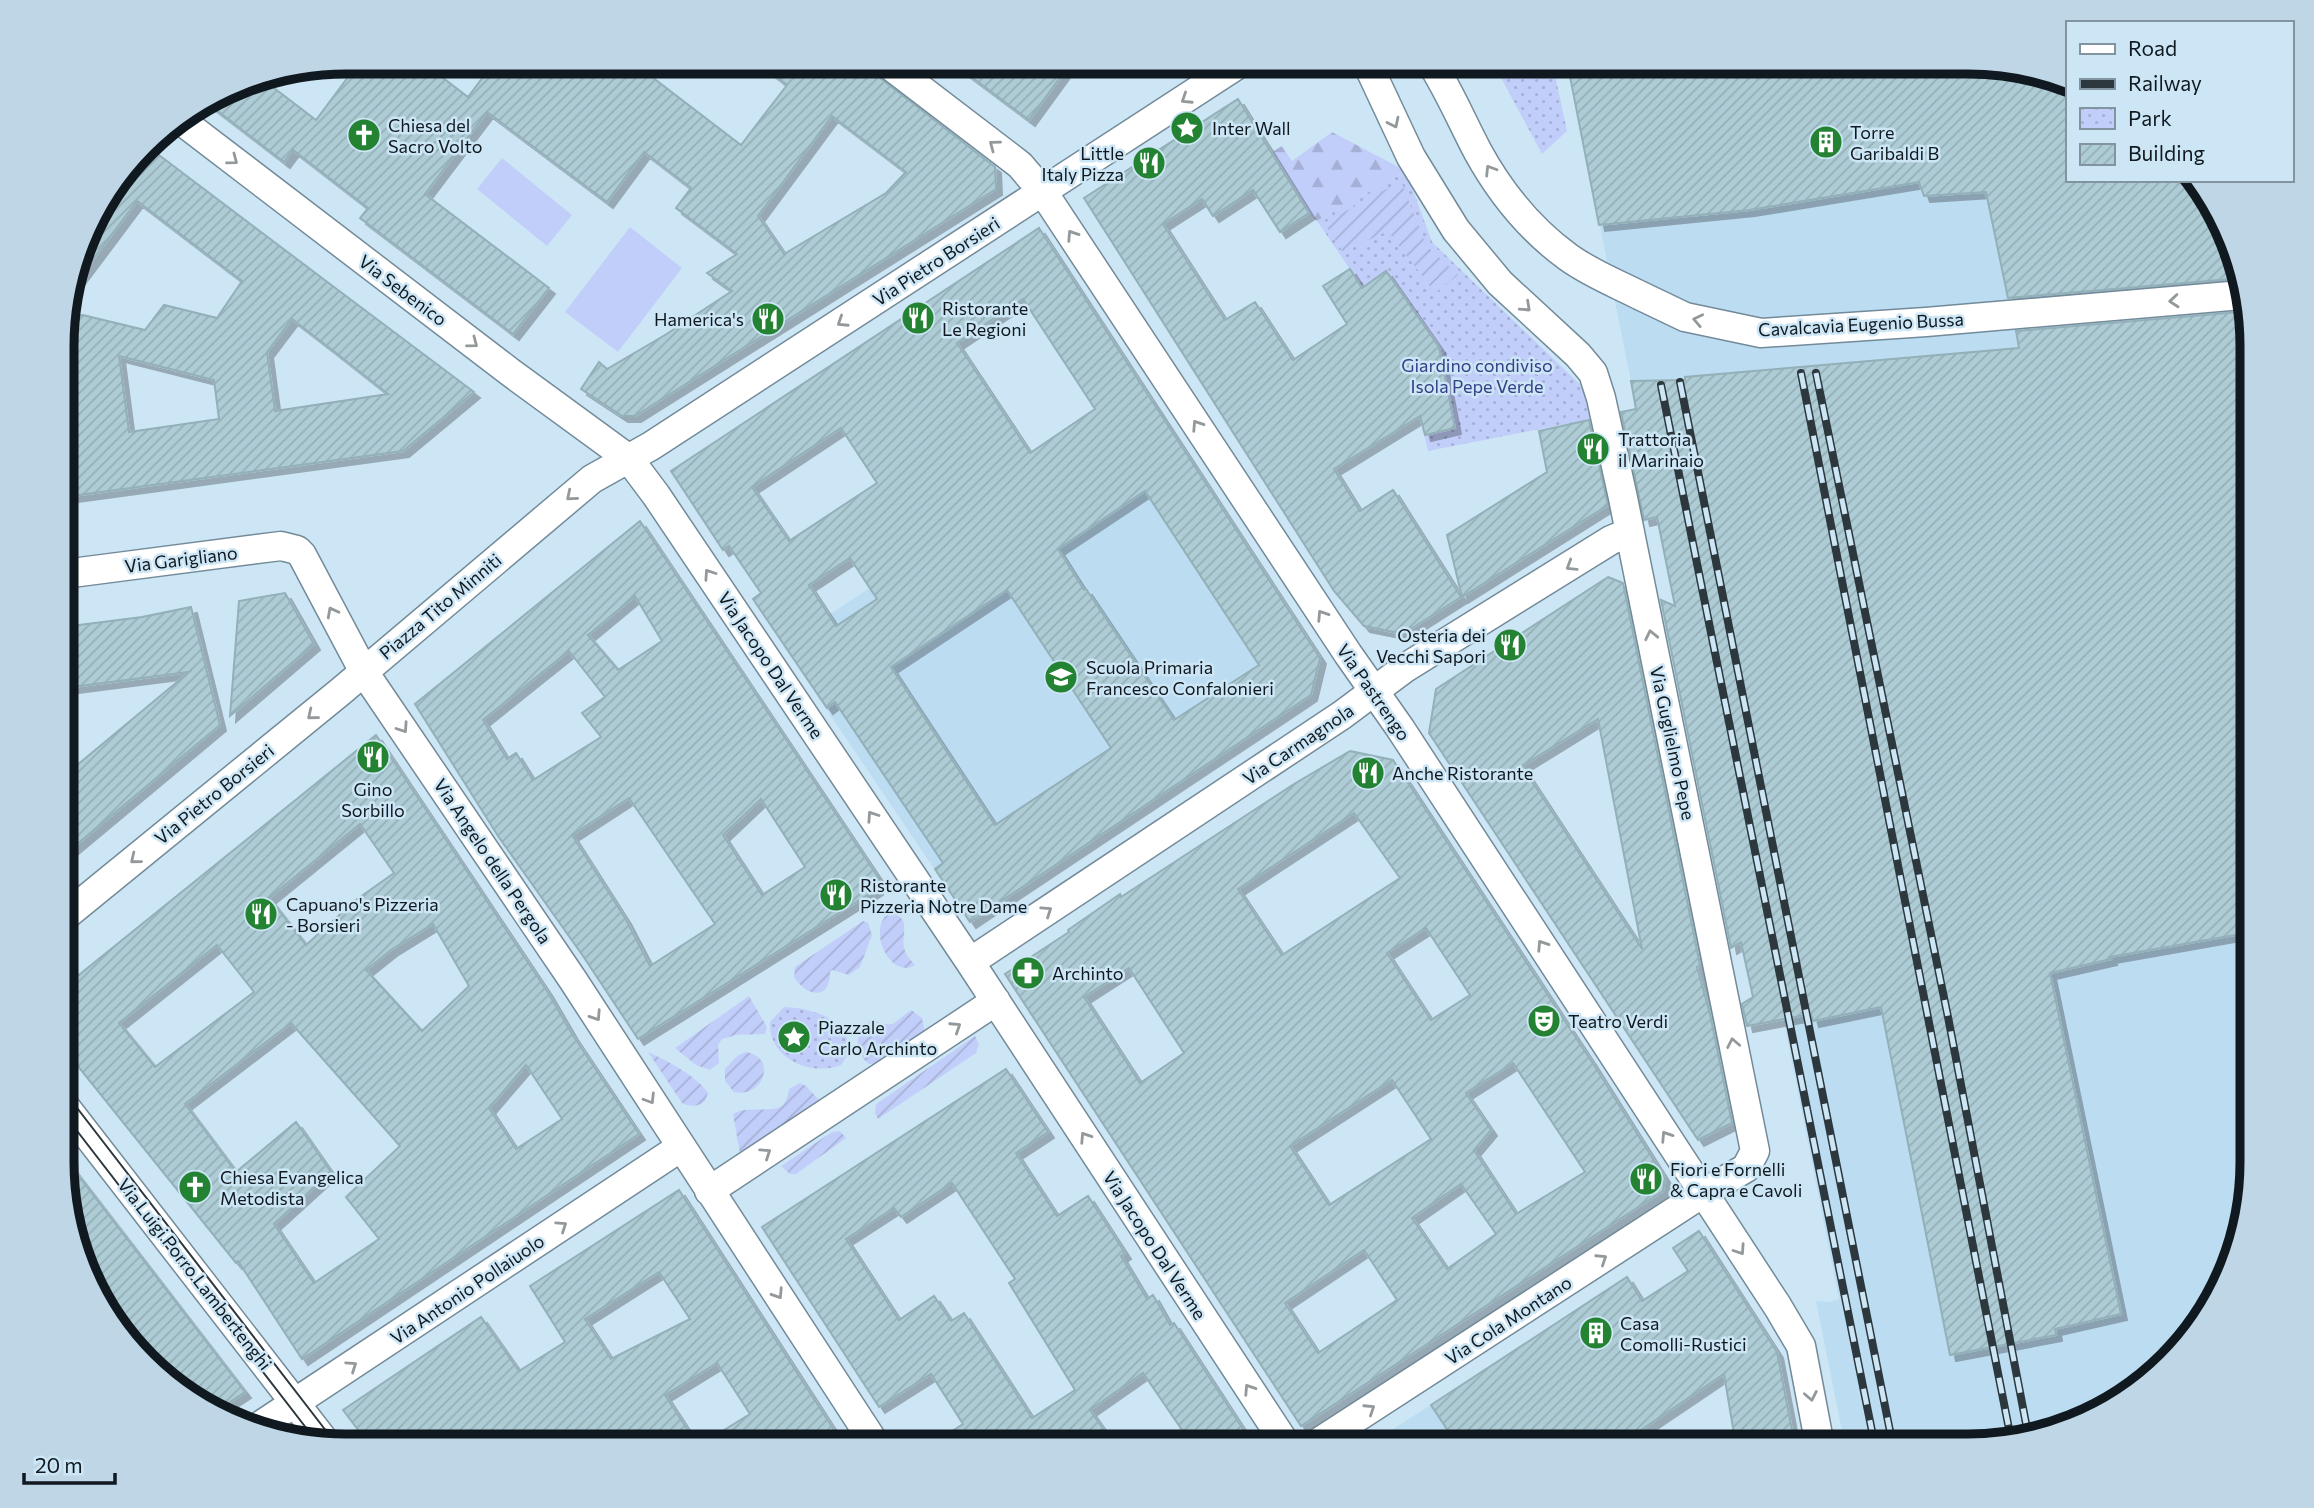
<svg xmlns="http://www.w3.org/2000/svg" width="2314" height="1508" font-family="Commissioner,sans-serif">
  <style>
    .built { fill: #bcdcf1 }
    .forest { fill: url(#forest-firs) }
    .park { fill: url(#park-dots) }
    .garden { fill: url(#garden-furrows) }
    .pitch { fill: #c2cefa }
    .building { fill: url(#building-hatch); stroke: #93b0b9; stroke-width: 2; fill-rule: evenodd; filter: url(#shadow) }
    .lines { fill: none; stroke-linecap: round; stroke-linejoin: round }
    .minor-casing { stroke: #738a99; stroke-width: 31 }
    .minor { stroke: #fff; stroke-width: 28 }
    .tram { stroke: #2c373e; stroke-width: 2 }
    .rail-casing { stroke: #2c373e; stroke-width: 8 }
    .rail { stroke: #cde6f6; stroke-width: 5; stroke-dasharray: 16; stroke-linecap: butt }
    .minor-bridge-casing { stroke: #738a99; stroke-width: 31; stroke-linecap: butt }
    .minor-bridge { stroke: #fff; stroke-width: 28 }
    .oneway { stroke: #93989a }
    .labels { text-anchor: middle; dominant-baseline: central; stroke-width: 5; stroke-linejoin: round; paint-order: stroke }
    .poi-label { font-size: 18px; fill: #10191f; stroke: #cde6f6; text-anchor: start }
    .street-label { font-size: 18px; fill: #10191f; stroke: #cde6f6 }
    .park-label { font-size: 18px; fill: #344087; stroke: #cde6f6 }
    .rim { fill: none; stroke: #10191f; stroke-width: 9 }
  </style>
  <defs>
    <pattern id="forest-firs" width="22" height="20" patternUnits="userSpaceOnUse" patternTransform="scale(1.75)"><rect width="22" height="20" fill="#c2cefa"/><path d="M5 1l3.5 6h-7zM16 11l3.5 6h-7z" fill="#a6b0d6"/></pattern>
    <pattern id="park-dots" width="8" height="8" patternUnits="userSpaceOnUse" patternTransform="scale(1.75)"><rect width="8" height="8" fill="#c2cefa"/><path d="M2 2h.1M6 6h.1" fill="none" stroke="#a6b0d6" stroke-width="1.8" stroke-linecap="round"/></pattern>
    <pattern id="garden-furrows" width="10" height="10" patternUnits="userSpaceOnUse" patternTransform="scale(1.75)"><rect width="10" height="10" fill="#c2cefa"/><path d="M-1 1l2-2M0 10L10 0M9 11l2-2" fill="none" stroke="#a6b0d6"/></pattern>
    <pattern id="building-hatch" width="6" height="6" patternUnits="userSpaceOnUse" patternTransform="scale(1.75)"><rect width="6" height="6" fill="#aeccd5"/><path d="M-1 1l2-2M0 6l6-6M5 7l2-2" fill="none" stroke="#95afb6"/></pattern>
    <filter id="shadow"><feDropShadow dx="6" dy="6" stdDeviation="0" flood-color="#0004"/></filter>
  </defs>
  <rect width="100%" height="100%" fill="#cde6f6"/>
  <path class="built" d="M2059 76 2067 80V180L2215 204 2252 328V1181L2238 1254 2205 1321 2110 1409 1987 1446H1845L1816 1301 1828 1302 1839 1299 1657 381 1631 382 1578 116Z
    M1154 401 1320 658 1311 695 970 922 783 645Z
    M1431 1405 1458 1446H1366Z"/>
  <path class="forest" d="M1332 132 1406 171 1317 221 1309 213 1272 152 1282 146 1292 161Z"/>
  <path class="park" d="M1492 61H1552L1567 131 1542 154Z
    M1406 171 1432 242 1591 395 1596 418 1428 451 1406 351 1317 221Z
    M784 1007C803 1007 836 1015 845 1034 848 1040 848 1046 850 1051L841 1065C810 1077 768 1058 770 1022Z"/>
  <path class="garden" d="M1401 181 1426 245 1458 275 1435 293 1388 231 1343 252 1324 223Z
    M891 912C914 920 899 935 905 951 907 957 912 961 915 965 889 981 865 925 891 912Z
    M863 921 868 923 872 935 860 967 849 975 832 970 830 972C830 1002 806 996 794 977L795 967Z
    M749 996 767 1027 765 1034 736 1035 722 1039 718 1045 719 1063 710 1070 696 1065 675 1048Z
    M911 1010 922 1018 925 1033 877 1064H869C854 1053 853 1026 874 1020 896 1030 894 1021 911 1010Z
    M975 1036 979 1044 976 1053 878 1119 875 1113 876 1104Z
    M648 1052C666 1060 698 1077 708 1093L705 1101C698 1107 690 1107 682 1103Z
    M746 1052C779 1058 762 1099 734 1092L725 1081V1069L737 1056Z
    M800 1083 806 1086 819 1100 740 1154 733 1114C746 1105 773 1114 783 1105 787 1101 788 1094 789 1089Z
    M840 1131 846 1138 796 1174H790L781 1166 832 1132Z"/>
  <path class="pitch" d="M502 158 572 215 547 246 477 189Z
    M630 227 682 268 618 352 565 312Z"/>
  <path class="building" d="M360 61H421L468 97 495 61H631L741 145 787 85 756 61H858L995 167 996 189 635 416H622L581 389 599 362 607 369 665 335 732 291 707 273 737 254 676 208 691 188 644 152 607 202 487 112 425 194 549 288 513 334 360 218 368 208 293 150 284 162 206 102 237 83 261 78 316 120ZM832 116 906 172 886 193 784 254 758 216Z
    M950 61H1072L1029 120Z
    M1567 61H1969L2059 76 2063 78 2067 98V180H2193L2215 204 2232 279 2008 298 1986 192 1924 196 1919 182 1749 210 1599 225Z
    M1238 99 1309 213 1280 232 1253 190 1213 216 1202 199 1163 224 1225 320 1255 302 1293 360 1347 324 1323 286 1350 269 1362 288 1386 271 1439 347 1455 428 1425 435 1420 416 1334 469 1360 511 1393 490 1461 597 1403 634 1364 626 1334 591 1084 198Z
    M147 146 330 284 474 392 403 451 64 497V441L69 440 64 403V318L83 315 145 330 164 305 217 318 242 281 137 201 74 285 71 283 91 220ZM292 319 331 349 388 394 275 411 267 352ZM119 356 214 380 219 419 129 432Z
    M1039 228 1320 658 1311 695 970 922 935 869 943 863 835 702 827 708 753 599 761 593 729 546 723 550 671 471ZM1023 299 1095 409 1030 453 957 343ZM841 428 877 483 789 541 752 487ZM1145 491 1259 665 1174 720 1086 589 1084 590 1058 549ZM850 558 877 599 836 626 809 585ZM1007 590 1111 748 995 825 891 667Z
    M2239 312 2252 379V634L2241 635 2252 693V932L2110 957 2111 959 2050 973 2121 1314 2055 1329 2056 1335 1950 1355 1881 1007 1813 1021 1811 1014 1747 1026 1742 1004 1753 997 1741 942 1731 948 1661 600 1675 606 1657 517 1644 520 1621 412 1636 409 1631 381 1685 380V377L2019 348 2016 331Z
    M1589 420 1608 505 1462 597 1447 535 1547 472 1539 431Z
    M640 521 878 877 877 889 638 1039 583 956 498 836 415 704ZM635 596 662 641 618 670 588 635ZM569 651 605 697 582 713 601 737 533 780 516 753 507 759 483 720ZM629 798 715 924 650 966 625 918 572 835ZM761 799 805 867 762 895 723 835Z
    M1608 577 1623 583 1700 965 1697 967 1710 1014 1732 1123 1698 1140 1429 733 1436 689ZM1598 719 1616 813 1642 949 1522 766Z
    M285 593 314 644 230 716 239 601Z
    M191 607 220 725 64 855V776L189 672 64 688V627L142 617Z
    M376 735 547 991 572 1034 639 1134 302 1359 238 1261 236 1263 64 1049V987ZM360 824 394 873 356 900 306 945 269 898ZM433 924 469 986 422 1031 366 970 391 950ZM217 945 254 992 155 1067 119 1023ZM291 1023 400 1146 346 1197 379 1239 314 1283 274 1224 331 1172 296 1122 236 1172 185 1104ZM526 1065 562 1119 516 1149 489 1108Z
    M1350 751 1393 760 1592 1062 1665 1178 1663 1191 1301 1426 1005 974 1069 932 1068 930 1120 894 1121 897 1294 784ZM1354 813 1400 878 1282 955 1238 889ZM1426 928 1470 995 1431 1020 1387 953ZM1129 968 1184 1053 1140 1083 1084 997ZM1513 1063 1585 1172 1516 1214 1474 1150 1491 1130 1466 1093ZM1392 1080 1431 1139 1329 1205 1290 1146ZM1461 1184 1496 1234 1447 1269 1412 1218ZM1364 1250 1397 1300 1318 1353 1285 1303Z
    M1006 1069 1048 1132 1016 1153 1057 1216 1088 1196 1125 1253 1121 1256 1147 1299 1153 1295 1170 1325 1174 1323 1254 1446H1193L1143 1373 1090 1410 1115 1446 928 1447 963 1424 931 1374 879 1407 762 1227ZM952 1183 1015 1279 1009 1283 1075 1390 1032 1418 964 1313 951 1321 934 1296 899 1320 846 1239 894 1208 901 1217Z
    M64 1157 245 1392 215 1412 187 1399 107 1313 109 1311 96 1295 64 1199Z
    M679 1190 845 1447H371L343 1410 481 1317 519 1371 565 1342 530 1286ZM659 1272 690 1319 611 1359 585 1319ZM717 1363 750 1414 698 1446 665 1395Z
    M1699 1231 1777 1352 1795 1446H1736L1724 1374 1638 1432 1647 1446H1458L1431 1405 1627 1277 1642 1301 1688 1271 1673 1248Z"/>
  <g class="lines">
    <defs>
      <path id="minor" d="M884 61 1020 165 1043 192 1348 654 1400 728 1778 1307 1801 1346 1820 1446
        M1430 61C1449 90 1462 122 1478 152 1500 192 1531 230 1568 257 1590 273 1615 283 1639 295
        M179 119 510 372 629 459 656 495 970 962 1287 1446
        M64 574 281 546 297 550 302 555 364 672 573 980 877 1447
        M64 917 340 692 592 479 651 446 1243 61
        M970 962 1342 715 1405 668 1611 540 1630 532
        M64 1105 326 1443
        M709 1191 996 1001
        M252 1431 681 1147
        M1313 1446 1703 1193 1746 1168 1755 1151 1623 498 1601 398 1593 373 1578 355 1500 283 1456 230 1411 157 1366 61"/>
    </defs>
    <use href="#minor" class="minor-casing"/>
    <use href="#minor" class="minor"/>
    <path class="tram" d="M64 1091 337 1445
      M64 1114 317 1442"/>
    <defs>
      <path id="rail" d="M1801 373 2011 1439
        M1816 373 1948 1017 2028 1434
        M1680 382 1893 1446
        M1661 385 1875 1446"/>
    </defs>
    <use href="#rail" class="rail-casing"/>
    <use href="#rail" class="rail"/>
    <defs>
      <path id="minor-bridge" d="M1639 295 1685 317 1761 333 1926 322 2242 295"/>
    </defs>
    <use href="#minor-bridge" class="minor-bridge-casing"/>
    <use href="#minor-bridge" class="minor-bridge"/>
  </g>
  <defs><path id="oneway-chevron" d="M-2-3.5L2.5 0L-2 3.5" fill="none" stroke-width="1.6" stroke-linecap="round" stroke-linejoin="round" transform="scale(1.75)"/></defs>
  <g class="oneway">
    <use href="#oneway-chevron" transform="translate(1186 99) rotate(147)"/>
    <use href="#oneway-chevron" transform="translate(1394 123) rotate(64)"/>
    <use href="#oneway-chevron" transform="translate(994 145) rotate(-143)"/>
    <use href="#oneway-chevron" transform="translate(233 160) rotate(37)"/>
    <use href="#oneway-chevron" transform="translate(1490 170) rotate(-122)"/>
    <use href="#oneway-chevron" transform="translate(1072 235) rotate(-123)"/>
    <use href="#oneway-chevron" transform="translate(2174 301) rotate(175)"/>
    <use href="#oneway-chevron" transform="translate(1526 307) rotate(43)"/>
    <use href="#oneway-chevron" transform="translate(1698 320) rotate(-168)"/>
    <use href="#oneway-chevron" transform="translate(842 322) rotate(147)"/>
    <use href="#oneway-chevron" transform="translate(473 343) rotate(37)"/>
    <use href="#oneway-chevron" transform="translate(1197 425) rotate(-123)"/>
    <use href="#oneway-chevron" transform="translate(571 496) rotate(140)"/>
    <use href="#oneway-chevron" transform="translate(1571 566) rotate(148)"/>
    <use href="#oneway-chevron" transform="translate(709 574) rotate(-124)"/>
    <use href="#oneway-chevron" transform="translate(332 612) rotate(-118)"/>
    <use href="#oneway-chevron" transform="translate(1322 615) rotate(-123)"/>
    <use href="#oneway-chevron" transform="translate(1651 635) rotate(-102)"/>
    <use href="#oneway-chevron" transform="translate(312 715) rotate(141)"/>
    <use href="#oneway-chevron" transform="translate(403 728) rotate(56)"/>
    <use href="#oneway-chevron" transform="translate(872 816) rotate(-124)"/>
    <use href="#oneway-chevron" transform="translate(135 859) rotate(141)"/>
    <use href="#oneway-chevron" transform="translate(1047 911) rotate(-34)"/>
    <use href="#oneway-chevron" transform="translate(1542 945) rotate(-123)"/>
    <use href="#oneway-chevron" transform="translate(596 1016) rotate(57)"/>
    <use href="#oneway-chevron" transform="translate(956 1027) rotate(-33)"/>
    <use href="#oneway-chevron" transform="translate(1733 1043) rotate(-101)"/>
    <use href="#oneway-chevron" transform="translate(650 1099) rotate(58)"/>
    <use href="#oneway-chevron" transform="translate(1666 1136) rotate(-123)"/>
    <use href="#oneway-chevron" transform="translate(1085 1137) rotate(-123)"/>
    <use href="#oneway-chevron" transform="translate(766 1153) rotate(-34)"/>
    <use href="#oneway-chevron" transform="translate(562 1226) rotate(-34)"/>
    <use href="#oneway-chevron" transform="translate(1740 1250) rotate(56)"/>
    <use href="#oneway-chevron" transform="translate(1602 1259) rotate(-33)"/>
    <use href="#oneway-chevron" transform="translate(778 1294) rotate(57)"/>
    <use href="#oneway-chevron" transform="translate(352 1366) rotate(-34)"/>
    <use href="#oneway-chevron" transform="translate(1249 1389) rotate(-123)"/>
    <use href="#oneway-chevron" transform="translate(1811 1396) rotate(79)"/>
    <use href="#oneway-chevron" transform="translate(1370 1409) rotate(-33)"/>
  </g>
  <defs>
    <symbol id="sight-disc" viewBox="-11 -11 22 22"><circle r="9.5" fill="#248233" stroke="#cde6f6"/><path d="M0-6L1.8-2.2L6-1.7L2.9 1.2L3.7 5.4L0 3.3L-3.7 5.4L-2.9 1.2L-6-1.7L-1.8-2.2Z" fill="#fff"/></symbol>
    <symbol id="church-disc" viewBox="-11 -11 22 22"><circle r="9.5" fill="#248233" stroke="#cde6f6"/><path d="M-1.2-6h2.4v3.5h3.3v2.4h-3.3V6h-2.4V-.1h-3.3v-2.4h3.3Z" fill="#fff"/></symbol>
    <symbol id="building-disc" viewBox="-11 -11 22 22"><circle r="9.5" fill="#248233" stroke="#cde6f6"/><path d="M-4-6H4V6H1V3H-1V6H-4ZM-2.5-4.3h1.7v1.8h-1.7ZM.8-4.3h1.7v1.8H.8ZM-2.5-1h1.7V.8h-1.7ZM.8-1h1.7V.8H.8Z" fill="#fff"/></symbol>
    <symbol id="restaurant-disc" viewBox="-11 -11 22 22"><circle r="9.5" fill="#248233" stroke="#cde6f6"/><path d="M-5-6h1v4h1v-4h1v4h1v-4h1v5L-1.5 .5V6h-2V.5L-5-1ZM5-6V6H3V1.5H1.5Q1.5-4 5-6Z" fill="#fff"/></symbol>
    <symbol id="school-disc" viewBox="-11 -11 22 22"><circle r="9.5" fill="#248233" stroke="#cde6f6"/><path d="M0-5L7-2L0 1L-7-2ZM-4 1L0 2.5L4 1V4Q0 6-4 4Z" fill="#fff"/></symbol>
    <symbol id="pharmacy-disc" viewBox="-11 -11 22 22"><circle r="9.5" fill="#248233" stroke="#cde6f6"/><path d="M-2-6h4v4h4v4h-4v4h-4v-4h-4v-4h4Z" fill="#fff"/></symbol>
    <symbol id="theatre-disc" viewBox="-11 -11 22 22"><circle r="9.5" fill="#248233" stroke="#cde6f6"/><path d="M-5-5.5Q0-4 5-5.5V0Q5 5 0 6Q-5 5-5 0ZM-3.3-2.5H-1v1.5H-3.3ZM1-2.5H3.3v1.5H1ZM-2.8 1Q0 5.5 2.8 1Z" fill="#fff"/></symbol>
  </defs>
  <g fill-rule="evenodd">
    <use href="#sight-disc" x="1168" y="109" width="38" height="38"/>
    <use href="#church-disc" x="345" y="116" width="38" height="38"/>
    <use href="#building-disc" x="1807" y="123" width="38" height="38"/>
    <use href="#restaurant-disc" x="1130" y="144" width="38" height="38"/>
    <use href="#restaurant-disc" x="899" y="299" width="38" height="38"/>
    <use href="#restaurant-disc" x="749" y="300" width="38" height="38"/>
    <use href="#restaurant-disc" x="1574" y="430" width="38" height="38"/>
    <use href="#restaurant-disc" x="1491" y="626" width="38" height="38"/>
    <use href="#school-disc" x="1042" y="658" width="38" height="38"/>
    <use href="#restaurant-disc" x="354" y="738" width="38" height="38"/>
    <use href="#restaurant-disc" x="1349" y="754" width="38" height="38"/>
    <use href="#restaurant-disc" x="817" y="876" width="38" height="38"/>
    <use href="#restaurant-disc" x="242" y="895" width="38" height="38"/>
    <use href="#pharmacy-disc" x="1009" y="954" width="38" height="38"/>
    <use href="#theatre-disc" x="1525" y="1002" width="38" height="38"/>
    <use href="#sight-disc" x="775" y="1018" width="38" height="38"/>
    <use href="#restaurant-disc" x="1627" y="1160" width="38" height="38"/>
    <use href="#church-disc" x="176" y="1168" width="38" height="38"/>
    <use href="#building-disc" x="1577" y="1314" width="38" height="38"/>
  </g>
  <g class="labels">
    <g class="poi-label">
      <text x="388" y="125">Chiesa del<tspan x="388" dy="21">Sacro Volto</tspan></text>
      <text x="1212" y="128">Inter Wall</text>
      <text x="1850" y="132">Torre<tspan x="1850" dy="21">Garibaldi B</tspan></text>
      <text x="1124" y="153" text-anchor="end">Little<tspan x="1124" dy="21">Italy Pizza</tspan></text>
      <text x="942" y="308">Ristorante<tspan x="942" dy="21">Le Regioni</tspan></text>
      <text x="744" y="319" text-anchor="end">Hamerica's</text>
      <text x="1618" y="439">Trattoria<tspan x="1618" dy="21">il Marinaio</tspan></text>
      <text x="1486" y="635" text-anchor="end">Osteria dei<tspan x="1486" dy="21">Vecchi Sapori</tspan></text>
      <text x="1086" y="667">Scuola Primaria<tspan x="1086" dy="21">Francesco Confalonieri</tspan></text>
      <text x="1392" y="773">Anche Ristorante</text>
      <text x="373" y="789" text-anchor="middle">Gino<tspan x="373" dy="21">Sorbillo</tspan></text>
      <text x="860" y="885">Ristorante<tspan x="860" dy="21">Pizzeria Notre Dame</tspan></text>
      <text x="286" y="904">Capuano's Pizzeria<tspan x="286" dy="21">- Borsieri</tspan></text>
      <text x="1052" y="973">Archinto</text>
      <text x="1568" y="1021">Teatro Verdi</text>
      <text x="818" y="1027">Piazzale<tspan x="818" dy="21">Carlo Archinto</tspan></text>
      <text x="1670" y="1169">Fiori e Fornelli<tspan x="1670" dy="21">&amp; Capra e Cavoli</tspan></text>
      <text x="220" y="1177">Chiesa Evangelica<tspan x="220" dy="21">Metodista</tspan></text>
      <text x="1620" y="1323">Casa<tspan x="1620" dy="21">Comolli-Rustici</tspan></text>
    </g>
    <g class="street-label">
      <text transform="translate(936 261) rotate(-33)">Via Pietro Borsieri</text>
      <text transform="translate(403 290) rotate(37)">Via Sebenico</text>
      <text transform="translate(1861 324) rotate(-3)">Cavalcavia Eugenio Bussa</text>
      <text transform="translate(181 559) rotate(-7)">Via Garigliano</text>
      <text transform="translate(440 606) rotate(-40)">Piazza Tito Minniti</text>
      <text transform="translate(771 665) rotate(56)">Via Jacopo Dal Verme</text>
      <text transform="translate(1374 692) rotate(55)">Via Pastrengo</text>
      <text transform="translate(1673 743) rotate(78)">Via Guglielmo Pepe</text>
      <text transform="translate(1298 744) rotate(-34)">Via Carmagnola</text>
      <text transform="translate(214 794) rotate(-39)">Via Pietro Borsieri</text>
      <text transform="translate(493 861) rotate(56)">Via Angelo della Pergola</text>
      <text transform="translate(1155 1245) rotate(57)">Via Jacopo Dal Verme</text>
      <text transform="translate(195 1274) rotate(52)">Via Luigi Porro Lambertenghi</text>
      <text transform="translate(467 1289) rotate(-34)">Via Antonio Pollaiuolo</text>
      <text transform="translate(1508 1320) rotate(-33)">Via Cola Montano</text>
    </g>
    <g class="park-label">
      <text x="1477" y="365">Giardino condiviso<tspan x="1477" dy="21">Isola Pepe Verde</tspan></text>
    </g>
  </g>
  <path d="M0 0H2314V1508H0ZM346 74H1968A272 272 0 0 1 2240 346V1162A272 272 0 0 1 1968 1434H346A272 272 0 0 1 74 1162V346A272 272 0 0 1 346 74Z" fill="#bed6e5" fill-rule="evenodd"/>
  <path class="rim" d="M346 74H1968A272 272 0 0 1 2240 346V1162A272 272 0 0 1 1968 1434H346A272 272 0 0 1 74 1162V346A272 272 0 0 1 346 74Z"/>
  <rect x="2066" y="21" width="228" height="161" fill="#cde6f6" stroke="#8194a0" stroke-width="2"/>
  <rect x="2080" y="44" width="35" height="10" fill="#ffffff" stroke="#8194a0" stroke-width="2"/>
  <text x="2128" y="56" font-size="21" fill="#10191f">Road</text>
  <rect x="2080" y="79" width="35" height="10" fill="#2c373e" stroke="#8194a0" stroke-width="2"/>
  <text x="2128" y="91" font-size="21" fill="#10191f">Railway</text>
  <rect x="2080" y="108" width="35" height="21" fill="url(#park-dots)" stroke="#8194a0" stroke-width="2"/>
  <text x="2128" y="126" font-size="21" fill="#10191f">Park</text>
  <rect x="2080" y="144" width="35" height="21" fill="url(#building-hatch)" stroke="#8194a0" stroke-width="2"/>
  <text x="2128" y="161" font-size="21" fill="#10191f">Building</text>
  <path d="M24 1473v10h91v-10" fill="none" stroke="#10191f" stroke-width="3.5"/>
  <text x="35" y="1473" font-size="21" fill="#10191f" stroke="#cde6f6" stroke-width="5" paint-order="stroke">20 m</text>
</svg>
